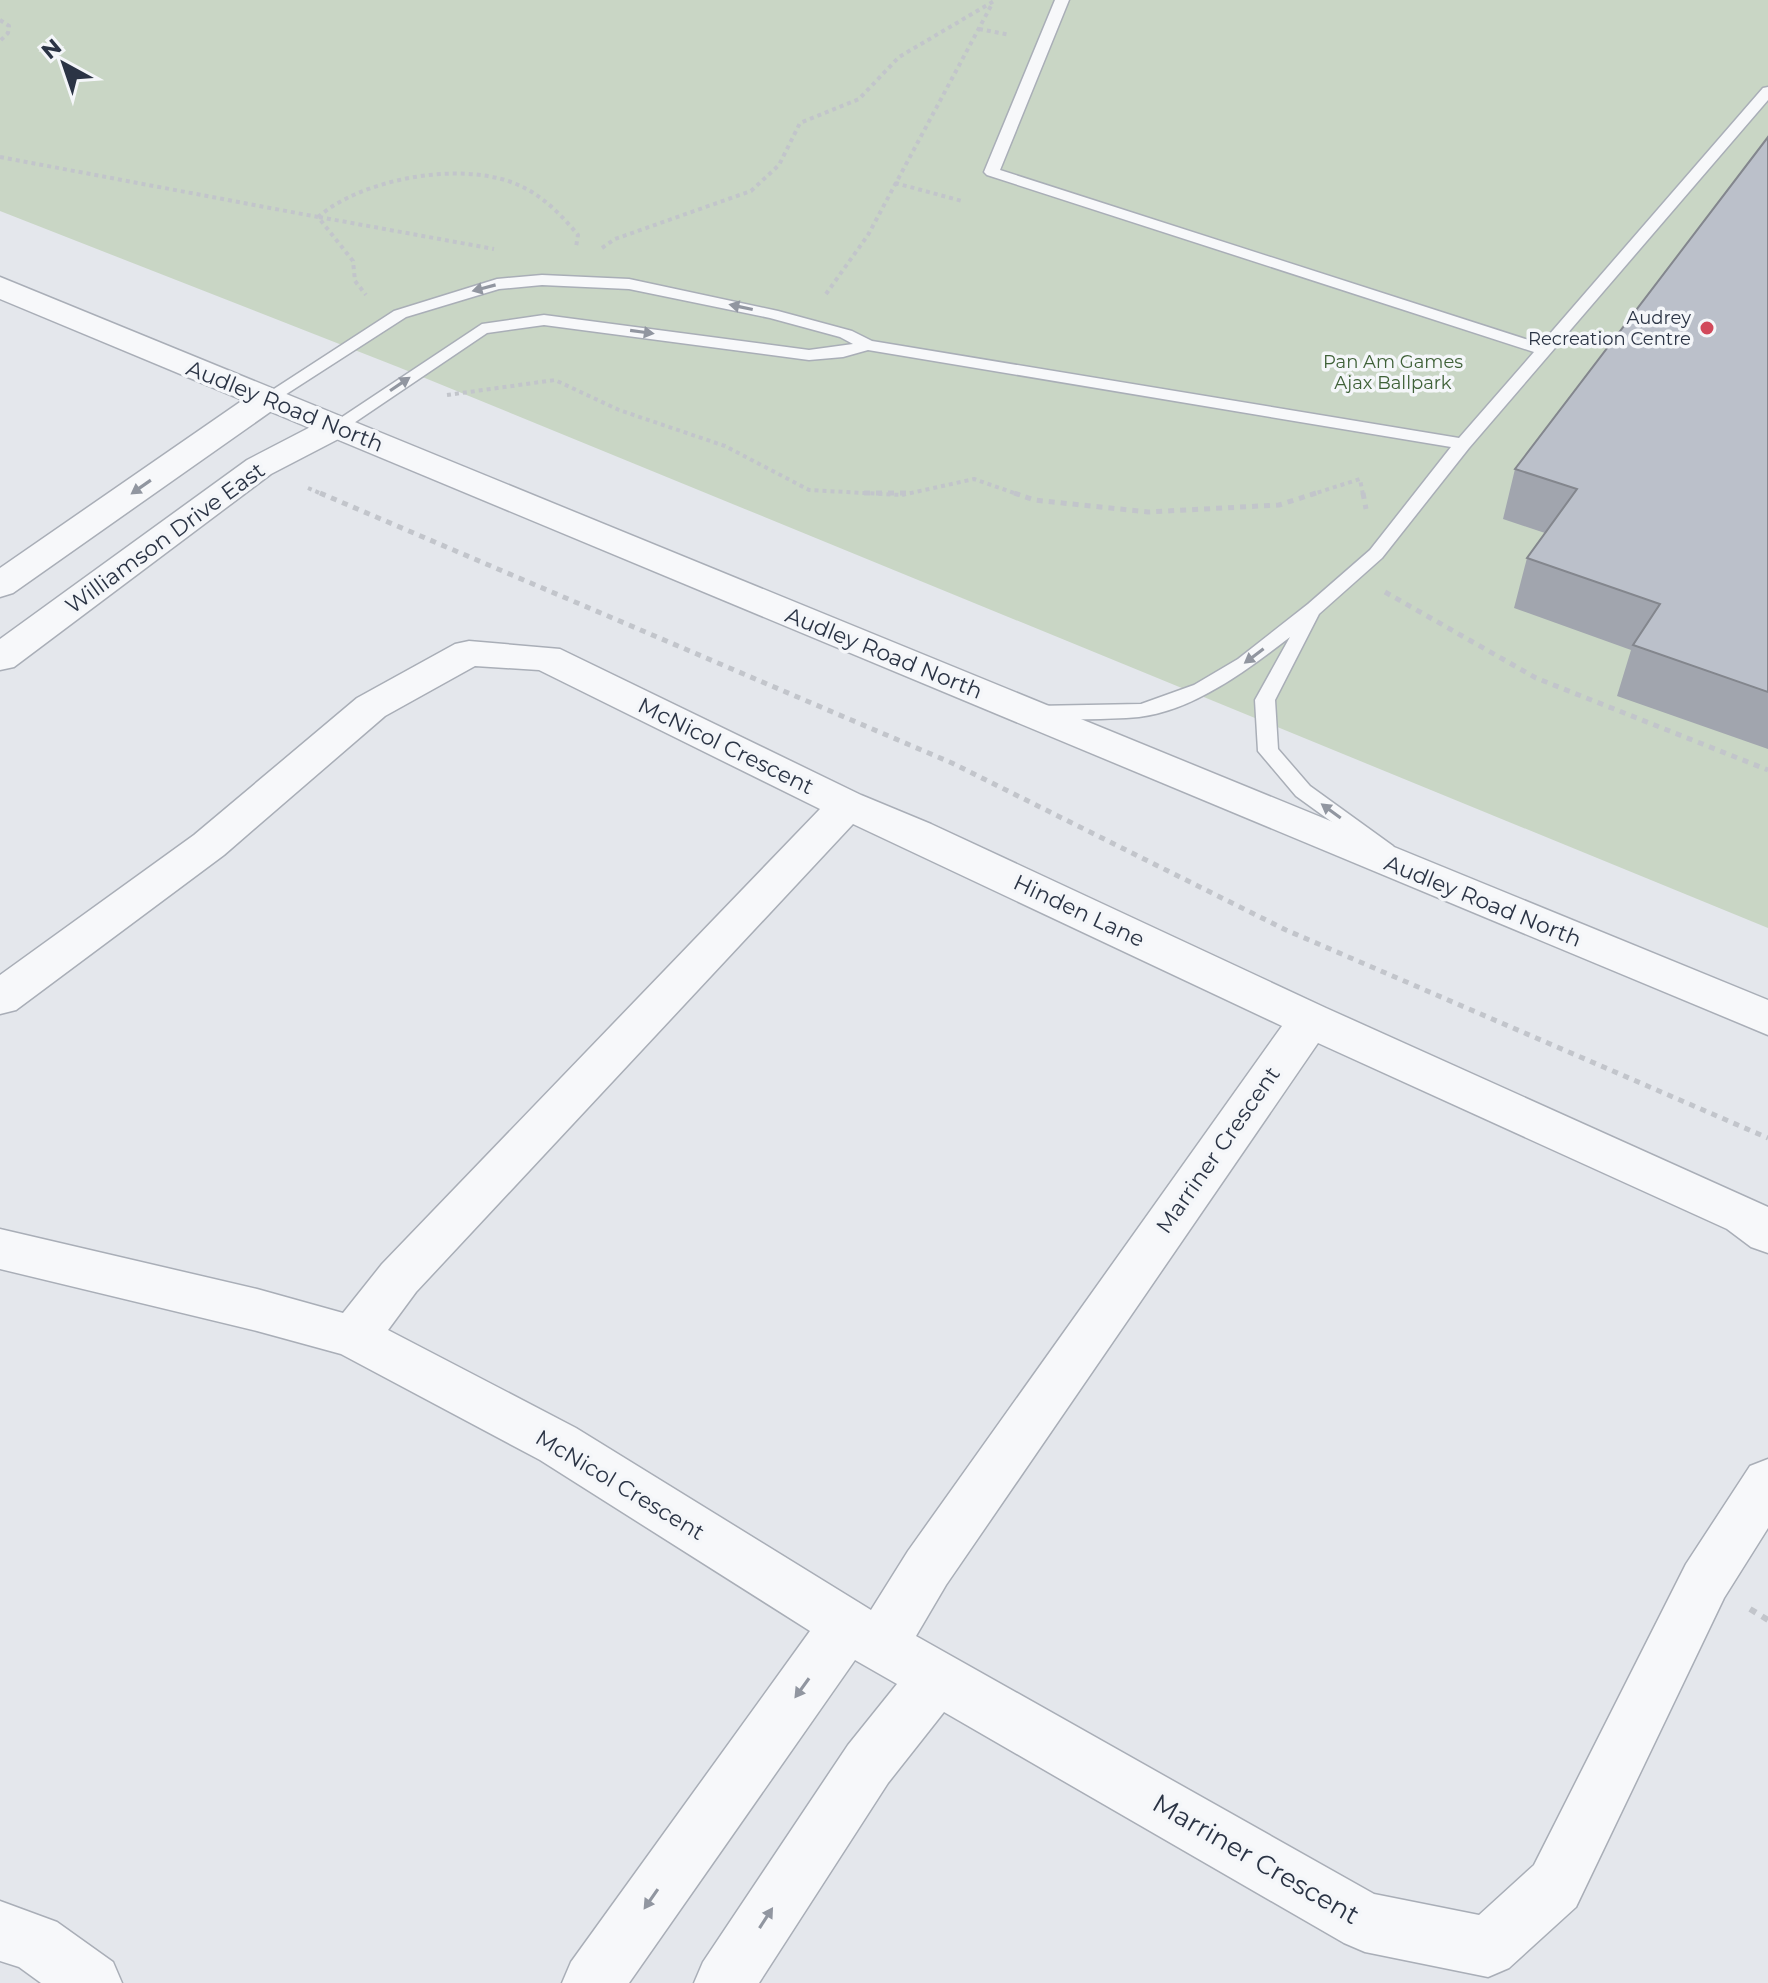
<svg xmlns="http://www.w3.org/2000/svg" width="1768" height="1983" font-family="Montserrat,sans-serif">
  <style>
    .green { fill: #c9d6c5 }
    .lines { fill: none; stroke-linecap: round; stroke-linejoin: round }
    .service-casing { stroke: #a9aeb7; stroke-width: 3 }
    .minor-casing { stroke: #a9aeb7; stroke-width: 3 }
    .tertiary-casing { stroke: #a9aeb7; stroke-width: 3 }
    .path-far2 { stroke: #c2c5cb; stroke-width: 4; stroke-dasharray: 4 4; stroke-linecap: butt }
    .path-far1 { stroke: #c2c5cb; stroke-width: 5; stroke-dasharray: 6 6; stroke-linecap: butt }
    .path { stroke: #c2c5cb; stroke-width: 6; stroke-dasharray: 7 7; stroke-linecap: butt }
    .service { fill: #f7f8fa; fill-rule: evenodd }
    .minor { fill: #f7f8fa; fill-rule: evenodd }
    .tertiary { fill: #f7f8fa; fill-rule: evenodd }
    .wall { fill: #a1a5ae }
    .building { fill: #bbc0ca; stroke: #83868d; stroke-width: 2 }
    .oneway { fill: #9196a0 }
    .poi-dot { fill: #d1495b; stroke: #f4f6f9; stroke-width: 3 }
    .labels { text-anchor: middle; dominant-baseline: central; stroke-width: 7; stroke-linejoin: round; paint-order: stroke }
    .far-poi-label { font-size: 18px; fill: #2b3445; stroke: #f4f6f9; text-anchor: end }
    .far-park-label { font-size: 18px; fill: #3f6138; stroke: #f4f6f9 }
    .street-label { font-size: 22px; fill: #2b3445; stroke: #f4f6f9 }
    .near-street-label { font-size: 26px; fill: #2b3445; stroke: #f4f6f9 }
  </style>
  <rect width="100%" height="100%" fill="#e4e7ec"/>
  <path class="green" d="M0 0H1768V928L398 367 0 211Z"/>
  <g class="lines">
    <defs>
      <path id="service" d="M1055 0H1069L1000 170 1541 344 1763 88 1768 87V100L1469 448 1382 558 1319 614 1275 700 1278 749 1310 786 1393 846 1396 851 1393 856H1379L1296 796 1258 751 1255 700 1290 637C1249 669 1193 711 1139 717 1105 720 1070 719 1035 720L1025 713 1035 706 1141 704 1194 685 1238 659 1308 604 1370 550 1451 447 868 350 843 357 809 360 544 325 487 333 342 431H330L327 427 482 324 544 315 809 350 853 344 840 337 770 318 629 289 542 285 499 289 406 317 274 402 268 403 260 398 394 311 497 279 542 275 629 279 778 311 852 331 872 341 1459 438 1534 352 987 175 984 172Z"/>
      <path id="minor" d="M268 388 280 391 285 398 280 405 13 593 0 597V568L256 391Z
        M336 417 348 420 353 427 348 434 271 474 14 667 0 670V639L247 460 324 420Z
        M469 641 560 649 861 795 931 824 1326 1008 1768 1207V1253L1751 1247 1727 1229 1318 1043 946 1585 916 1636 1374 1894 1479 1915 1534 1865 1686 1564 1750 1466 1768 1459V1528L1724 1598 1576 1907 1509 1968 1488 1977 1365 1952 1344 1943 944 1712 888 1783 759 1983H694L703 1962 848 1745 897 1684 855 1660 629 1983H562L571 1962 810 1631 540 1460 341 1354 257 1331 0 1269V1229L257 1289 343 1313 382 1264 820 809 539 670 475 666 385 716 224 855 16 1010 0 1014V975L194 835 357 698 455 644ZM853 824 1282 1026 908 1551 871 1610 576 1428 388 1330 416 1292Z
        M0 1901 57 1922 113 1962 122 1983H41L19 1967 0 1961Z"/>
      <path id="tertiary" d="M0 277 1768 1000V1035L0 299Z"/>
    </defs>
    <use href="#service" class="service-casing"/>
    <use href="#minor" class="minor-casing"/>
    <use href="#tertiary" class="tertiary-casing"/>
    <path class="path-far2" d="M0 20 9 26 8 33 0 41
      M979 29 1010 35
      M0 157 318 217 353 261 355 281 366 295
      M895 183 962 201
      M318 217C362 179 456 162 511 182 539 192 560 213 578 235L576 247
      M319 217 494 249
      M602 248 615 239 751 191 779 165 800 123 859 99 899 57 994 1
      M826 294 868 235 992 4
      M447 395 555 380 619 410 725 446 809 490 901 495
      M308 488 324 495
      M902 495 974 479 1020 495
      M1310 495 1360 479 1363 495"/>
    <path class="path-far1" d="M320 493 952 763 1286 930 1768 1138
      M864 493H911
      M1014 493 1034 500 1148 512 1279 505 1316 493
      M1363 493 1366 509
      M1385 592 1536 678 1768 770"/>
    <path class="path" d="M1750 1609 1768 1620"/>
    <use href="#service" class="service"/>
    <use href="#minor" class="minor"/>
    <use href="#tertiary" class="tertiary"/>
  </g>
  <path class="wall" d="M1768 137V749L1617 696 1631 650 1514 608 1527 558 1545 533 1503 519 1515 469Z"/>
  <path class="building" d="M1768 137V692L1633 645 1660 604 1527 558 1577 489 1515 469Z"/>
  <defs><path id="oneway-solid" d="M-6-.8H1V-3.2L6.5 0L1 3.2V.8H-6Z" transform="scale(2)"/></defs>
  <g class="oneway">
    <use href="#oneway-solid" transform="translate(484 288) rotate(165)"/>
    <use href="#oneway-solid" transform="translate(741 307) rotate(-168)"/>
    <use href="#oneway-solid" transform="translate(642 332) rotate(8)"/>
    <use href="#oneway-solid" transform="translate(400 384) rotate(-34)"/>
    <use href="#oneway-solid" transform="translate(141 487) rotate(145)"/>
    <use href="#oneway-solid" transform="translate(1254 656) rotate(143)"/>
    <use href="#oneway-solid" transform="translate(1331 811) rotate(-144)"/>
    <use href="#oneway-solid" transform="translate(802 1688) rotate(126)"/>
    <use href="#oneway-solid" transform="translate(651 1899) rotate(125)"/>
    <use href="#oneway-solid" transform="translate(766 1918) rotate(-57)"/>
  </g>
  <circle class="poi-dot" cx="1707" cy="328" r="8"/>
  <g class="labels">
    <g class="far-poi-label">
      <text x="1691" y="318">Audrey<tspan x="1691" dy="21">Recreation Centre</tspan></text>
    </g>
    <g class="far-park-label">
      <text x="1393" y="362">Pan Am Games<tspan x="1393" dy="21">Ajax Ballpark</tspan></text>
    </g>
    <g class="street-label">
      <text transform="translate(285 406) rotate(22)">Audley Road North</text>
      <text transform="translate(165 538) rotate(-36)">Williamson Drive East</text>
      <text transform="translate(884 653) rotate(22)">Audley Road North</text>
      <text transform="translate(726 746) rotate(26)">McNicol Crescent</text>
      <text transform="translate(1483 901) rotate(22)">Audley Road North</text>
      <text transform="translate(1079 911) rotate(25)">Hinden Lane</text>
      <text transform="translate(1218 1150) rotate(-55)">Marriner Crescent</text>
      <text transform="translate(620 1485) rotate(31)">McNicol Crescent</text>
    </g>
    <g class="near-street-label">
      <text transform="translate(1256 1859) rotate(30)">Marriner Crescent</text>
    </g>
  </g>
  <g transform="translate(64 64) rotate(320)" stroke="#f4f6f9" stroke-width="6" paint-order="stroke">
  <path d="M0-6L14 30L0 20L-14 30Z" fill="#2b3445"/>
  <text y="-12" font-size="22" font-weight="bold" text-anchor="middle" fill="#2b3445">N</text>
  </g>
</svg>
